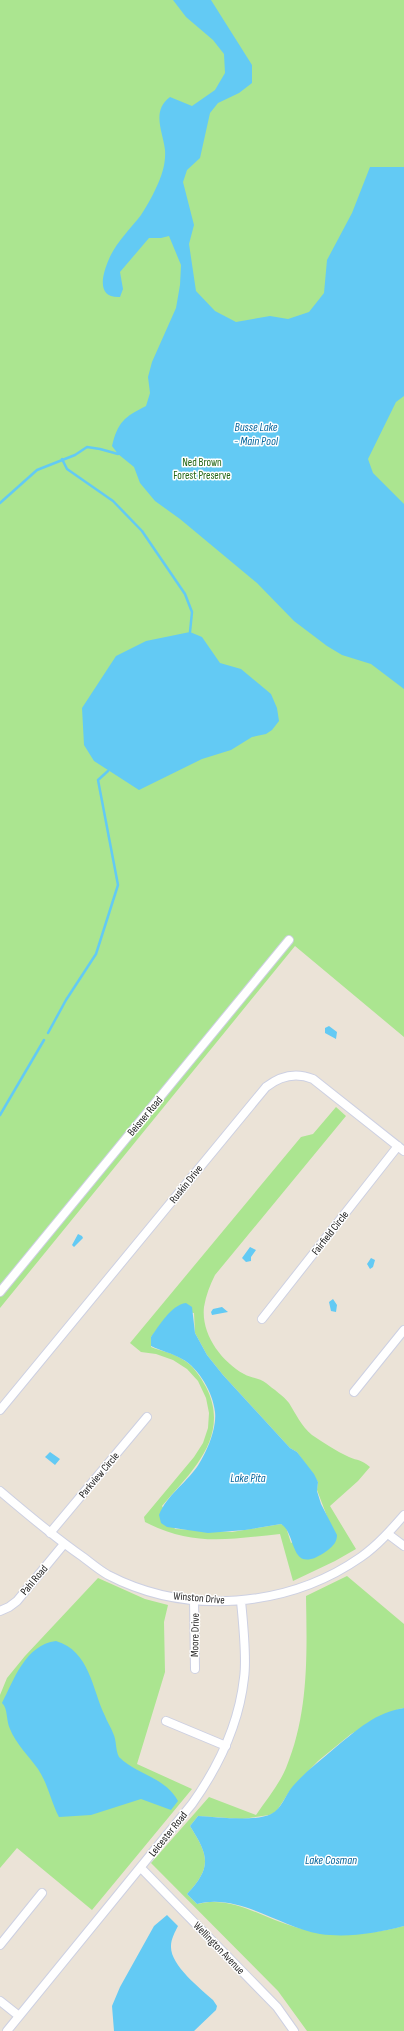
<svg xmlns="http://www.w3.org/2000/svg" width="404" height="2031" font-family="'Sofia Sans Condensed',sans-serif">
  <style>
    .green { fill: #abe590; fill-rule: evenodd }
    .water { fill: #63caf4 }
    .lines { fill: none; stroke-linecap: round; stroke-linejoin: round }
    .stream { stroke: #63caf4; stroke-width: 2.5 }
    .minor-casing { stroke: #cdd0e2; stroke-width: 10 }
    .minor { stroke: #fff; stroke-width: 8 }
    .labels { text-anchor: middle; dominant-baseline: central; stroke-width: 3; stroke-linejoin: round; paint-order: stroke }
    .park-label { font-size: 11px; fill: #246615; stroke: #fff }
    .street-label { font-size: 11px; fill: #272727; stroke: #fff }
    .water-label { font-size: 12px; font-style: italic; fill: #06659c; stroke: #fff }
  </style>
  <rect width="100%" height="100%" fill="#ebe3d7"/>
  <path class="green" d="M0 0H404V1037L295 946 0 1308Z
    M336 1107 346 1116 215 1275C210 1285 206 1295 204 1307 201 1334 221 1361 244 1374 251 1378 260 1378 266 1383 273 1389 284 1396 289 1403 296 1414 301 1426 312 1435 324 1443 336 1451 349 1457 358 1461 361 1459 370 1467L358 1481 330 1506 356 1549 335 1561 293 1581 280 1534C229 1539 193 1547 145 1522L144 1517 194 1457 203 1443 208 1428 209 1413 206 1398 198 1381 187 1369 173 1360 156 1354 141 1352 130 1343 301 1137 313 1134ZM173 1310 194 1313 195 1333 207 1355 223 1375 290 1448 297 1452 318 1482 317 1490 328 1519 291 1543 286 1527 281 1524 232 1532 175 1529 162 1506C192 1471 231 1436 206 1387 200 1376 193 1365 182 1359 173 1353 161 1351 151 1347V1337Z
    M347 1576 404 1624V1708L399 1709 351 1734 318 1761 291 1789 276 1812 269 1815 242 1819 198 1816 190 1826C209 1856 212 1867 187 1894L197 1904C233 1895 262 1918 295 1927 334 1937 365 1936 404 1926V2031H307L278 1991 151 1863 209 1797 256 1815C266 1800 279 1785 286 1768 309 1713 307 1654 306 1596Z
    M98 1578 145 1599 168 1605 164 1622 165 1672 137 1764 192 1789 92 1910 17 1848 0 1868V1695L7 1678 25 1656Z"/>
  <path class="water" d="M173 0H211L252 65V83L239 93 218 103 210 113 200 158 187 170 183 182 194 225 189 244 196 291 215 311 236 322 270 316 288 319 309 312 324 293 327 260 352 213 370 167H404V396L396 402 368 459 373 473 404 504V689L371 664 342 655 327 646 294 621 257 583 180 519 155 501 140 483 134 467 118 454 112 446C118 422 124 417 146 406L150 393 148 377 152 362 176 308 180 285 181 265 169 236 161 238H149L120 272 123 289 120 297C96 298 102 275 109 259 115 244 131 228 141 215 146 207 152 197 156 188 162 176 166 163 165 150 163 132 151 111 170 97L192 106 215 90 225 73 224 54 213 40 186 17Z
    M190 632 202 637 220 663 241 669 271 694 277 708 279 721 272 730 266 734 252 737 231 750 202 759 139 790 94 761 84 745 82 708 116 656 146 641Z
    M329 1026 337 1032 336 1039 325 1033V1028Z
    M78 1234 82 1236 83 1238 74 1247 72 1245Z
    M250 1247 256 1250 251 1257V1261L246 1262 242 1258Z
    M371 1258 375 1260 373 1267 370 1269 367 1264Z
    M333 1299 337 1305 336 1312 331 1311 329 1302Z
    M186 1303 192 1307 195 1333 207 1355 223 1375 290 1448 297 1452 314 1474 318 1482 317 1491 321 1504 337 1535C337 1542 333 1546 328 1550 288 1579 298 1534 281 1524L245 1530 208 1533 167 1527 161 1523 159 1515C167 1495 185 1484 197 1467 206 1454 217 1429 215 1412 213 1393 199 1368 182 1359 172 1353 161 1351 151 1346V1337C159 1326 171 1305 186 1303Z
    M222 1307 228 1312 212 1315 211 1312 213 1309Z
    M50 1452 60 1459 55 1465 45 1457Z
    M56 1641C90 1651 92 1689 105 1716 107 1722 111 1727 113 1733 117 1741 115 1749 119 1757 137 1775 165 1777 178 1801L171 1810 141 1799 91 1815 59 1817C51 1802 48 1784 38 1769 28 1755 16 1744 10 1729 6 1721 8 1708 2 1703 14 1680 25 1645 56 1641Z
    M404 1708V1926C377 1933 348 1938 320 1934 279 1927 240 1893 197 1904L187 1894C212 1867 209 1856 190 1826L198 1816C216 1817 256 1822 271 1814 282 1809 285 1795 293 1786 306 1771 321 1760 336 1747 357 1730 376 1712 404 1708Z
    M167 1915 178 1926C175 1932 171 1939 171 1946 170 1965 200 1988 213 2000L217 2006 216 2010 194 2031H114L112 2006 120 1987 154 1926Z"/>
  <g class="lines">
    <path class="stream" d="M62 459 67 469 113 501 142 531 185 594 192 612 190 632
      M0 503 37 470 75 455 87 447 100 449 118 454
      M48 1033 66 1000 96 954 118 885 98 780 108 771
      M0 1115 44 1040"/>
    <defs>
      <path id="minor" d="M0 1292 289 940
        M262 1319 398 1146
        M354 1392 404 1330
        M0 1410 266 1087C280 1076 296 1072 313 1079L404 1151
        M0 1491C27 1514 54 1537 83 1557 91 1563 99 1570 108 1575 187 1616 288 1608 361 1557 378 1545 391 1530 404 1515
        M50 1533 147 1417
        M388 1534 404 1546
        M194 1600 195 1669
        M0 1611 9 1607 17 1601 64 1544
        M166 1721 226 1746
        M141 1868 277 2007 294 2031
        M0 1945 42 1893
        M0 2001 19 2016
        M7 2031 192 1804C219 1766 239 1724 244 1678 247 1658 243 1622 241 1601"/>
    </defs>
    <use href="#minor" class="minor-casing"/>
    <use href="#minor" class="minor"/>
  </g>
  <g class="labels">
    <g class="park-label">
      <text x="202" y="462">Ned Brown<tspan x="202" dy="13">Forest Preserve</tspan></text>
    </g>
    <g class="street-label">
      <text transform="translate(145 1116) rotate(-50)">Beisner Road</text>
      <text transform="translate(186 1184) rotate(-51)">Ruskin Drive</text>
      <text transform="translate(330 1233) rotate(-52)">Fairfield Circle</text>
      <text transform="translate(99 1475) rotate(-50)">Parkview Circle</text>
      <text transform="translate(34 1580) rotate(-50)">Pahl Road</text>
      <text transform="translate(199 1598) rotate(5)">Winston Drive</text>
      <text transform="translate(195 1635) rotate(-89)">Moore Drive</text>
      <text transform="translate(168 1834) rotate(-51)">Leicester Road</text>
      <text transform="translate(219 1948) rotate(46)">Wellington Avenue</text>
    </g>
    <g class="water-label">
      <text x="256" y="427">Busse Lake<tspan x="256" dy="14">- Main Pool</tspan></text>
      <text x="248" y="1478">Lake Pita</text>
      <text x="331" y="1860">Lake Cosman</text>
    </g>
  </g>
</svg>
